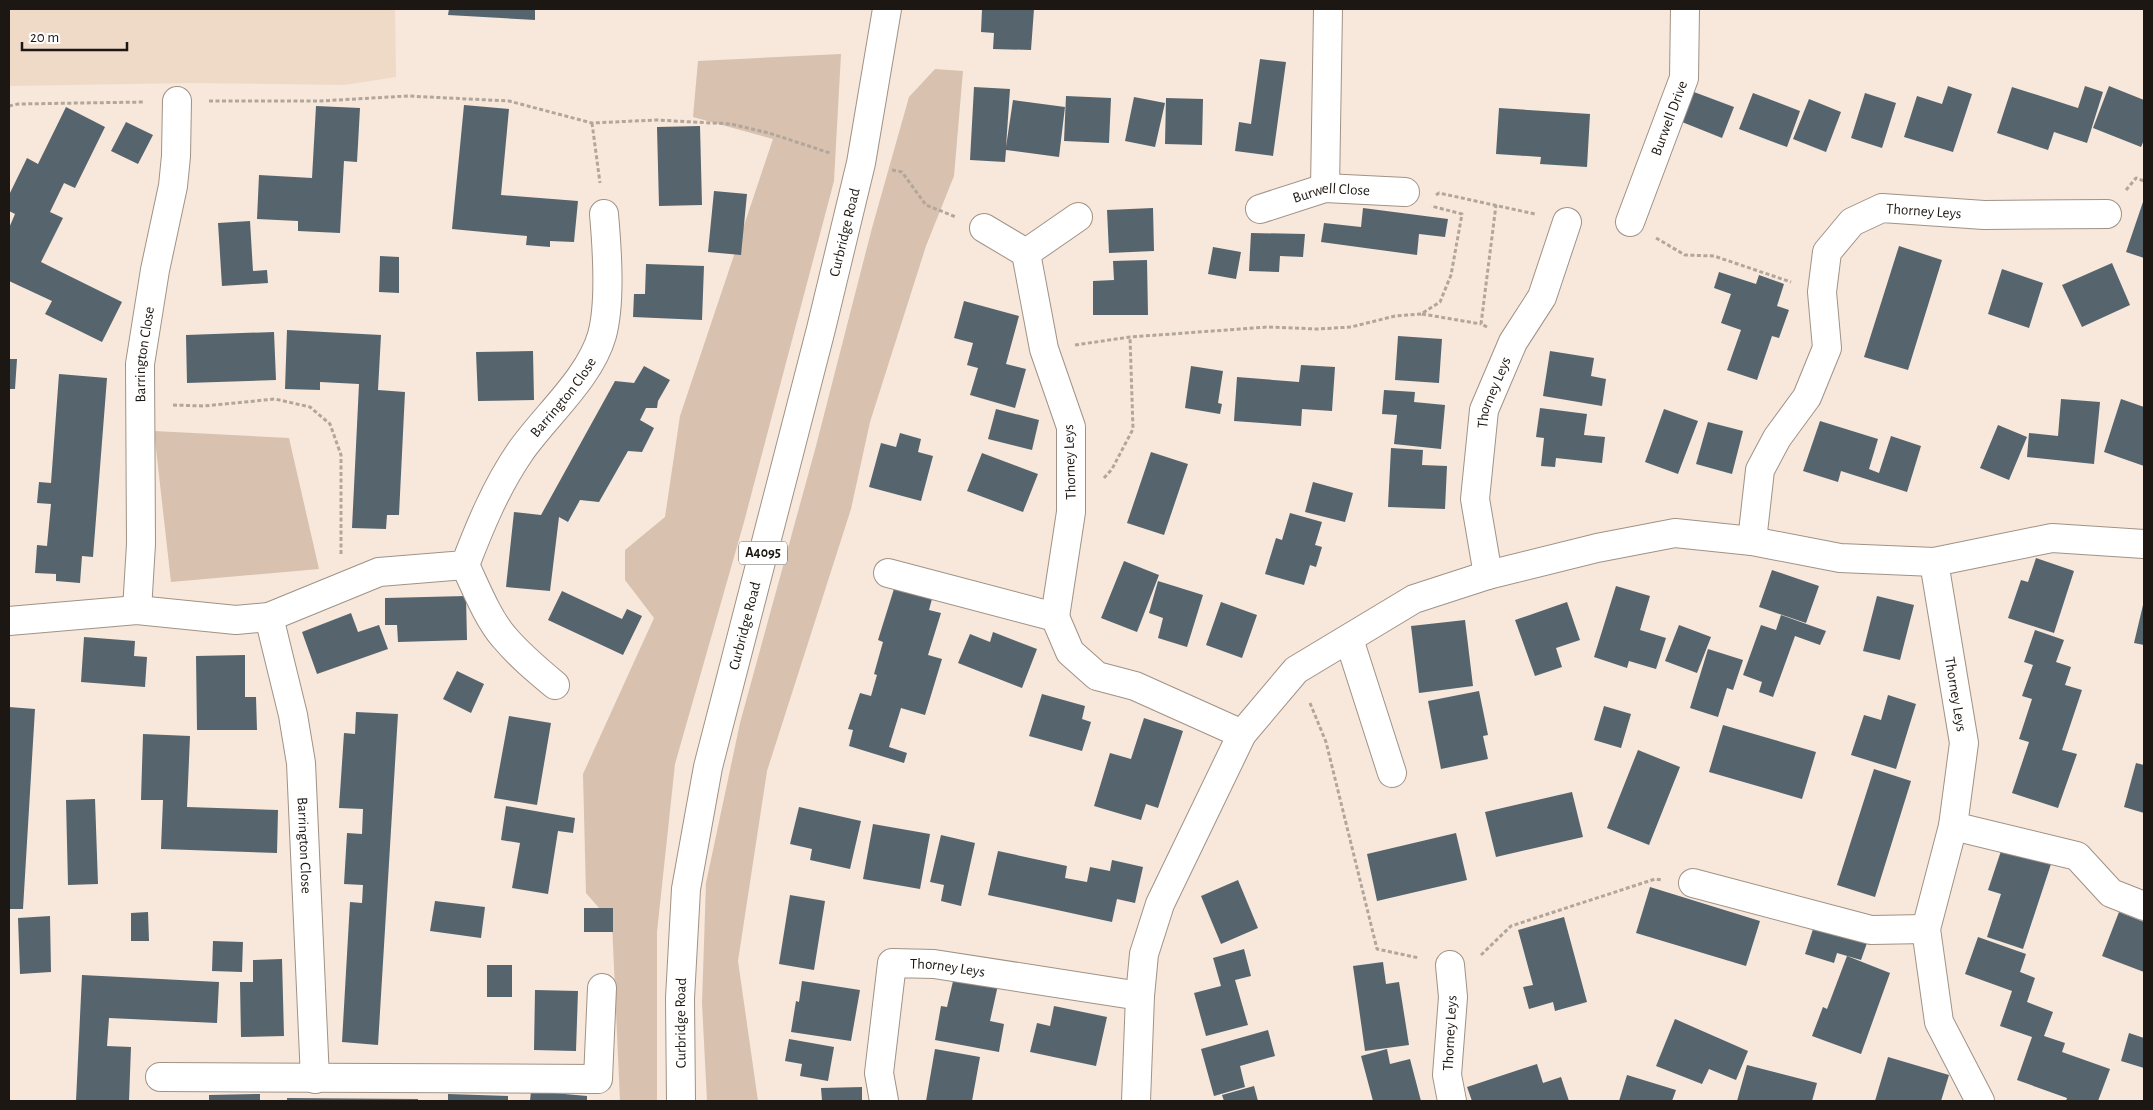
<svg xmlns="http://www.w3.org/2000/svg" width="2153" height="1110" font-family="'Alegreya Sans',sans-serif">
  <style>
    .built { fill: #efdac8 }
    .green { fill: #d8c1ae }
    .building { fill: #56646e }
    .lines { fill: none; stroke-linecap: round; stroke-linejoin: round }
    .minor-casing { stroke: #a09286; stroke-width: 30 }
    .primary-casing { stroke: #a09286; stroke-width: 30 }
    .path { stroke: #b2a69b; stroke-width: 3; stroke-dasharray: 4 2.5; stroke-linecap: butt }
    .minor { stroke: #fff; stroke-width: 28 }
    .primary { stroke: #fff; stroke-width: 28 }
    .labels { text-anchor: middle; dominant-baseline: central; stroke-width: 5; stroke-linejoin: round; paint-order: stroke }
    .shield { fill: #fff; stroke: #605d59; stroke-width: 1 }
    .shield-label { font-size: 14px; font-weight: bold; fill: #1c1712 }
    .street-label { font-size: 15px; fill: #1c1712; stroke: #fff }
  </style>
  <rect width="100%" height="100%" fill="#f7e8db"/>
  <path class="built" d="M9 9H395L396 77 344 85 190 83 9 86Z"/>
  <path class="green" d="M841 54 834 181 744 522 675 764 657 932V1101H620L612 923 586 893 583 774 654 618 625 580V550L665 517 680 416 773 139 693 117 698 61Z
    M935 69 963 71 954 176 926 246 870 422 851 509 767 771 738 961 758 1101H707L702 1003 706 883 740 723 816 446 872 228 909 97Z
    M154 431 289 438 319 569 171 582Z"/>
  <path class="building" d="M449 9H535V20L448 15Z
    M982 9H1034L1031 50 993 49 994 33 981 32Z
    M1260 59 1286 62 1273 156 1235 151 1239 122 1251 124Z
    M1948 86 1972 94 1953 152 1904 137 1917 96 1942 104Z
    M2085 86 2103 92 2087 143 2054 132 2048 150 1997 133 2012 87 2078 108Z
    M2109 86 2144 100V140L2141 147 2093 128Z
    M974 87 1010 89 1006 147 1013 100 1065 107 1059 157 1006 150 1005 162 970 160Z
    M1694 92 1734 107 1722 138 1682 122Z
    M1753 93 1800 111 1787 147 1739 129Z
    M1865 93 1896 103 1882 148 1851 138Z
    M1066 96 1111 98 1109 143 1064 141Z
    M1134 97 1165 103 1155 147 1125 141Z
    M1166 98 1203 99 1202 145 1165 144Z
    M1809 99 1841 112 1826 152 1793 139Z
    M464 105 509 109 501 195 578 201 574 242 550 241V247L526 245 527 236 452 229Z
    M316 106 360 108 357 162 344 161 340 233 298 231V221L257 219 259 175 312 178Z
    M66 107 105 127 75 188 64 183 50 212 63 218 41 262 122 302 102 342 45 314 52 301 9 281V228L15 214 9 211V195L27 158 38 164Z
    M1499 108 1590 114 1587 167 1540 164 1541 157 1496 154Z
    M126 122 153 135 138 164 111 151Z
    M700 126 702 205 659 206 657 127Z
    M714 191 747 194 741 255 708 252Z
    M2144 199V258L2126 252Z
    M1153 208 1154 251 1109 253 1107 210Z
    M1363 208 1448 219 1445 237 1419 234 1417 255 1321 242 1324 223 1361 227Z
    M250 221 253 271 267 270 268 283 222 286 218 223Z
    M1251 233 1305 234 1303 257 1280 256 1279 272 1249 271Z
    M1899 246 1942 260 1908 370 1864 357Z
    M1213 247 1241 252 1236 279 1208 274Z
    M380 256 399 257V293L379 292Z
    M1147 260 1148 315H1093V281L1114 280 1113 261Z
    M2112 263 2130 305 2082 327 2062 285Z
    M646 264 704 266 702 320 633 317 634 294H645Z
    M2002 269 2043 283 2029 328 1988 314Z
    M1719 272 1756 284 1759 275 1784 284 1777 306 1789 310 1779 338 1772 336 1757 380 1727 370 1741 330 1721 323 1731 294 1714 288Z
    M964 301 1019 316 1006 364 1026 369 1015 408 970 395 978 368 967 365 973 343 954 338Z
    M287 330 381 335 378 390 405 392 399 515H387L386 529 352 528 359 384 320 382V390L285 389Z
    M274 332 276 380 187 383 186 335Z
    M1398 336 1442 339 1439 383 1395 380Z
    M533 351 534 400 478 401 476 352Z
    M1550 351 1594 358 1591 376 1606 379 1602 406 1543 396Z
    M9 359H17L15 389H9Z
    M1301 365 1335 367 1332 411 1302 409 1301 426 1234 421 1237 377 1299 382Z
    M644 366 670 380 658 401 657 408H646L640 420 654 428 642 452 628 451 599 502 580 500 568 522 559 517 550 591 506 587 514 512 541 515 615 381 634 383Z
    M1191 366 1223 371 1218 403 1222 404 1220 414 1185 408Z
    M59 374 107 378 93 557 82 556 80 583 56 581V574L35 573 37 545 47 546 51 504 37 503 39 482 51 483Z
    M1384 390 1415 392 1414 402 1445 405 1441 449 1394 444 1397 415 1382 414Z
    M2061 399 2100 402 2094 464 2027 457 2029 433 2058 436Z
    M2121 399 2144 407V466L2104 452Z
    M1540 408 1587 414 1584 435 1605 437 1602 463 1556 458 1555 467 1541 466 1544 438 1536 437Z
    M996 409 1039 420 1032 450 988 439Z
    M1664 409 1698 421 1678 474 1645 462Z
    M1820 421 1878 439 1869 469 1879 473 1891 436 1921 446 1907 492 1841 471 1838 482 1803 471Z
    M1708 422 1743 431 1732 474 1696 464Z
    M1998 425 2027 437 2009 480 1980 468Z
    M900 433 921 439 918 452 933 456 921 501 869 487 881 443 896 447Z
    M1391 448 1423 450 1422 465 1447 466 1445 509 1388 507Z
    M1151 452 1188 464 1164 535 1127 523Z
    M982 453 1038 474 1023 512 967 491Z
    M1313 482 1353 493 1345 522 1305 512Z
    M1290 513 1322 522 1315 545 1322 547 1316 567 1310 565 1304 585 1265 574 1276 538 1282 540Z
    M2036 558 2074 571 2054 633 2008 618 2021 580 2028 582Z
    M1124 561 1159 575 1137 632 1101 618Z
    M1772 570 1819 586 1806 623 1759 607Z
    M898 576 935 588 929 610 941 613 928 655 942 659 925 715 901 708 889 747 907 753 904 763 849 746 853 730 848 729 860 693 871 696 877 675 874 674 883 642 878 640Z
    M1158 581 1203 595 1187 647 1158 638 1163 618 1149 613Z
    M1616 586 1650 596 1640 630 1666 638 1656 669 1629 661 1627 668 1594 657Z
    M562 591 622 619 627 609 642 616 623 655 548 620Z
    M466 596 467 640 398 642 397 625H385V598Z
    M1877 596 1914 605 1900 660 1863 651Z
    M1221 602 1257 615 1242 658 1206 645Z
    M1567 602 1580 640 1556 648 1562 667 1535 676 1515 620Z
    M2143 605H2144V645L2134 643Z
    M351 613 358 632 379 625 388 649 317 674 302 632Z
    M1781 615 1826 631 1820 645 1795 636 1773 697 1759 692 1762 682 1743 675 1761 625 1776 630Z
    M1465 620 1473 686 1419 693 1411 626Z
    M1679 625 1711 637 1697 673 1665 661Z
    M2035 630 2064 640 2056 662 2071 667 2065 685 2082 690 2062 750 2077 754 2058 808 2012 793 2029 742 2019 739 2032 699 2022 696 2033 665 2024 662Z
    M993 632 1037 649 1022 688 958 663 970 634 990 642Z
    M84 637 135 641 134 656 147 657 145 687 81 682Z
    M1708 649 1743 660 1733 690 1727 688 1718 717 1690 708Z
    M245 655V697H256L257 730H197L196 656Z
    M457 671 484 684 471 713 443 699Z
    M1479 691 1488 735 1483 736 1488 759 1441 769 1428 701Z
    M1042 694 1085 706 1082 719 1091 722 1082 751 1029 736Z
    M1888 695 1916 704 1896 769 1851 755 1864 715 1881 720Z
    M1604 706 1631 714 1621 748 1594 740Z
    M9 707 35 709 23 909H9Z
    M356 712 398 714 378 1045 342 1042 350 902 362 903 363 885 344 884 347 833 362 834 363 809 339 808 344 733 355 734Z
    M509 716 551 723 537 805 494 798Z
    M1144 718 1183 731 1158 808 1146 804 1141 820 1094 806 1110 753 1131 759Z
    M1723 725 1816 752 1802 799 1709 772Z
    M143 734 190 736 187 807 278 810 277 853 161 849 163 800H141Z
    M1638 750 1680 767 1649 845 1607 828Z
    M2136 763 2144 765V813L2124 807Z
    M1874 769 1911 781 1875 897 1837 885Z
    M1572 792 1583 837 1496 857 1485 812Z
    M95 799 98 884 68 885 66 800Z
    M506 806 575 818 573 833 558 831 548 894 512 888 520 843 501 840Z
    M799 807 861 821 850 869 810 860 812 849 790 844Z
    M873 824 930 834 920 889 863 879Z
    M1456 833 1467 880 1377 901 1367 854Z
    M941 835 975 843 961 906 941 901 944 885 930 882Z
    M2002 848 2051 864 2023 949 1987 937 2001 894 1988 890Z
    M998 851 1067 866 1065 878 1087 882 1090 867 1110 871 1112 860 1143 867 1135 903 1117 899 1112 922 988 895Z
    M1238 880 1258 928 1221 944 1201 896Z
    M1650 887 1760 921 1746 966 1636 933Z
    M790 895 825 901 814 970 779 964Z
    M435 901 485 907 481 938 430 931Z
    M584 908H613V932H584Z
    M148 912 149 941H131V913Z
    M2119 912 2144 922V972L2102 956Z
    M50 916 51 972 20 974 18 918Z
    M1564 917 1587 1002 1555 1011 1553 1002 1529 1009 1523 987 1533 985 1518 930Z
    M1814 926 1867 943 1861 960 1837 953 1834 963 1805 954Z
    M1978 937 2026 954 2020 972 2035 978 2027 1002 2053 1012 2044 1036 2065 1043 2062 1052 2110 1069 2098 1101H2066L2067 1098 2017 1080 2032 1037 2000 1026 2012 991 1965 974Z
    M213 941 243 942 242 972 212 971Z
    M1244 949 1251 976 1235 980 1248 1025 1206 1036 1194 993 1221 986 1213 958Z
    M1847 956 1890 973 1861 1054 1812 1036 1823 1007 1827 1009Z
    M282 959 284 1036 241 1037 240 982H253V960Z
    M1383 962 1386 984 1399 982 1409 1045 1365 1051 1353 966Z
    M487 965H512V997H487Z
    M82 975 219 982 217 1023 109 1018 107 1046 131 1047 129 1101H76Z
    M954 977 998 985 990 1021 1004 1024 999 1052 935 1040 941 1006 947 1007Z
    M802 981 860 990 851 1041 791 1032 796 1001 799 1002Z
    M535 990 578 991 576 1051 534 1050Z
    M1054 1006 1107 1017 1096 1066 1030 1052 1037 1023 1050 1026Z
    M1675 1019 1748 1051 1736 1080 1709 1069 1702 1084 1656 1066Z
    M1268 1030 1275 1056 1240 1066 1245 1087 1214 1096 1201 1049Z
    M2129 1033 2144 1038V1068L2121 1061Z
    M789 1039 834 1047 828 1081 800 1076 802 1064 785 1061Z
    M935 1049 980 1057 972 1101H926Z
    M1387 1049 1390 1064 1410 1059 1421 1101H1373L1361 1056Z
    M1888 1057 1949 1075 1941 1101H1875Z
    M1537 1064 1543 1083 1561 1077 1569 1101H1472L1467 1087Z
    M1747 1065 1817 1083 1812 1101H1737Z
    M1627 1075 1676 1090 1672 1101H1619Z
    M1254 1086 1258 1101H1224L1222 1095Z
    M862 1087V1101H822L821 1088Z
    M531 1091 587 1096V1101H530Z
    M260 1094V1101H209V1095Z
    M448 1094 508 1096V1101H448Z
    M287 1098 418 1099V1101H287Z"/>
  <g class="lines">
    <defs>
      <g id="minor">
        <path d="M1325 188 1328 9"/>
        <path id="s1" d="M1260 209 1325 188 1405 192"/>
        <path id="s2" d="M1630 222 1684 78 1685 9"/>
        <path d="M984 228 1026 253"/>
        <path id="s3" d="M1752 541 1760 470 1777 438 1807 397 1827 348 1822 292 1827 252 1852 222 1882 208 1984 215 2107 214"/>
        <path id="s4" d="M1934 562 1964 743 1953 826 1926 929 1939 1022 1980 1101"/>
        <path d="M465 565C475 586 488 619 504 637 519 655 537 670 555 685"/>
        <path d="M888 573 1055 617 1070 652 1097 676 1135 686 1242 734"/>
        <path id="s5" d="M1488 575 1475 499 1484 410 1513 342 1542 297 1567 222"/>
        <path id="s6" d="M137 610 141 544 140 364 155 270 173 186 176 156 177 101"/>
        <path id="s7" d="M269 617 293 715 301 763 315 1079"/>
        <path d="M1055 617 1071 512V427L1044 349 1026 253 1078 217"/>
        <path id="s8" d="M9 621 137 610 236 620 269 617 379 572 465 565C480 526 496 487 520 452 545 416 590 378 602 335 611 302 607 248 604 214"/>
        <path d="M1349 639 1392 773"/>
        <path d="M1953 826 2077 856 2111 893 2144 906"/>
        <path d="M1693 883 1871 930 1926 929"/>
        <path d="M1450 965 1453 997 1447 1075 1452 1101"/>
        <path d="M160 1077 598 1079 602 988"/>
        <path id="s9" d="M884 1101 879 1073 892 963 934 964 1140 996"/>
        <path d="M1136 1101 1140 996 1144 954 1160 904 1242 734 1296 670 1414 599 1488 575 1597 548 1675 533 1752 541 1840 558 1934 562 2052 538 2144 544"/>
      </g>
      <g id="primary">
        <path id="s10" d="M681 1101 680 998 686 889 708 767 821 329 861 163 887 9"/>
      </g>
    </defs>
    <use href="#minor" class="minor-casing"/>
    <use href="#primary" class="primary-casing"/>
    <path class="path" d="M209 101H320L408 96 509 101 592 123 656 120 731 124 769 133 830 153
      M9 106 18 104 145 102
      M592 123 600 183
      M892 170 902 172 926 205 956 217
      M2126 190 2136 178 2144 181
      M1436 195 1439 193 1535 214
      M1656 238 1685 255 1714 256 1791 282
      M1422 314 1481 324
      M1487 327 1481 324 1496 205
      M1075 345 1130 337 1268 327 1317 329 1351 327 1395 316 1421 314 1440 302 1451 275 1462 214 1431 206
      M173 405 204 406 275 399 310 407 330 424 341 455V554
      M1104 478 1112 469 1133 429 1130 337
      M1310 703 1326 742 1377 949 1419 958
      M1481 955 1511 926 1655 879 1663 880"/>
    <use href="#minor" class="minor"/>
    <use href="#primary" class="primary"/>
  </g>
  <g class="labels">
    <rect class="shield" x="739" y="541.5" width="48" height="23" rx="4"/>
    <g class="shield-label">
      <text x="763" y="553">A4095</text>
    </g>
    <g class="street-label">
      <text stroke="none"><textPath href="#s2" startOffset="111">Burwell Drive</textPath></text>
      <text stroke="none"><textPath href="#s1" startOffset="74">Burwell Close</textPath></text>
      <text stroke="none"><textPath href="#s3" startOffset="422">Thorney Leys</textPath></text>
      <text stroke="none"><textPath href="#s10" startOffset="888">Curbridge Road</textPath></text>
      <text stroke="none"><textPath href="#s6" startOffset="256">Barrington Close</textPath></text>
      <text stroke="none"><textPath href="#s5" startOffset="186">Thorney Leys</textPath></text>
      <text stroke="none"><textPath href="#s8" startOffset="662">Barrington Close</textPath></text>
      <text transform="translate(1070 462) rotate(-92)">Thorney Leys</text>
      <text stroke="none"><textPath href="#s10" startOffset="482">Curbridge Road</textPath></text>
      <text stroke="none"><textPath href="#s4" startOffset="134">Thorney Leys</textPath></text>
      <text stroke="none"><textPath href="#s7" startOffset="232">Barrington Close</textPath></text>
      <text stroke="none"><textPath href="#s9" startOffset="195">Thorney Leys</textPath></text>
      <text stroke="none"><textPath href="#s10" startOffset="78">Curbridge Road</textPath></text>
      <text transform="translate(1450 1033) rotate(-87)">Thorney Leys</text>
    </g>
  </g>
  <rect width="2153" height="1110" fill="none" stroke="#1c1712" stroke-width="20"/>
  <path d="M22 42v8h105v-8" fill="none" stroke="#1c1712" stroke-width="2.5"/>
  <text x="30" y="42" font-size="15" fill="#1c1712" stroke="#ffffff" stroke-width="4" paint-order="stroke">20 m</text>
</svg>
